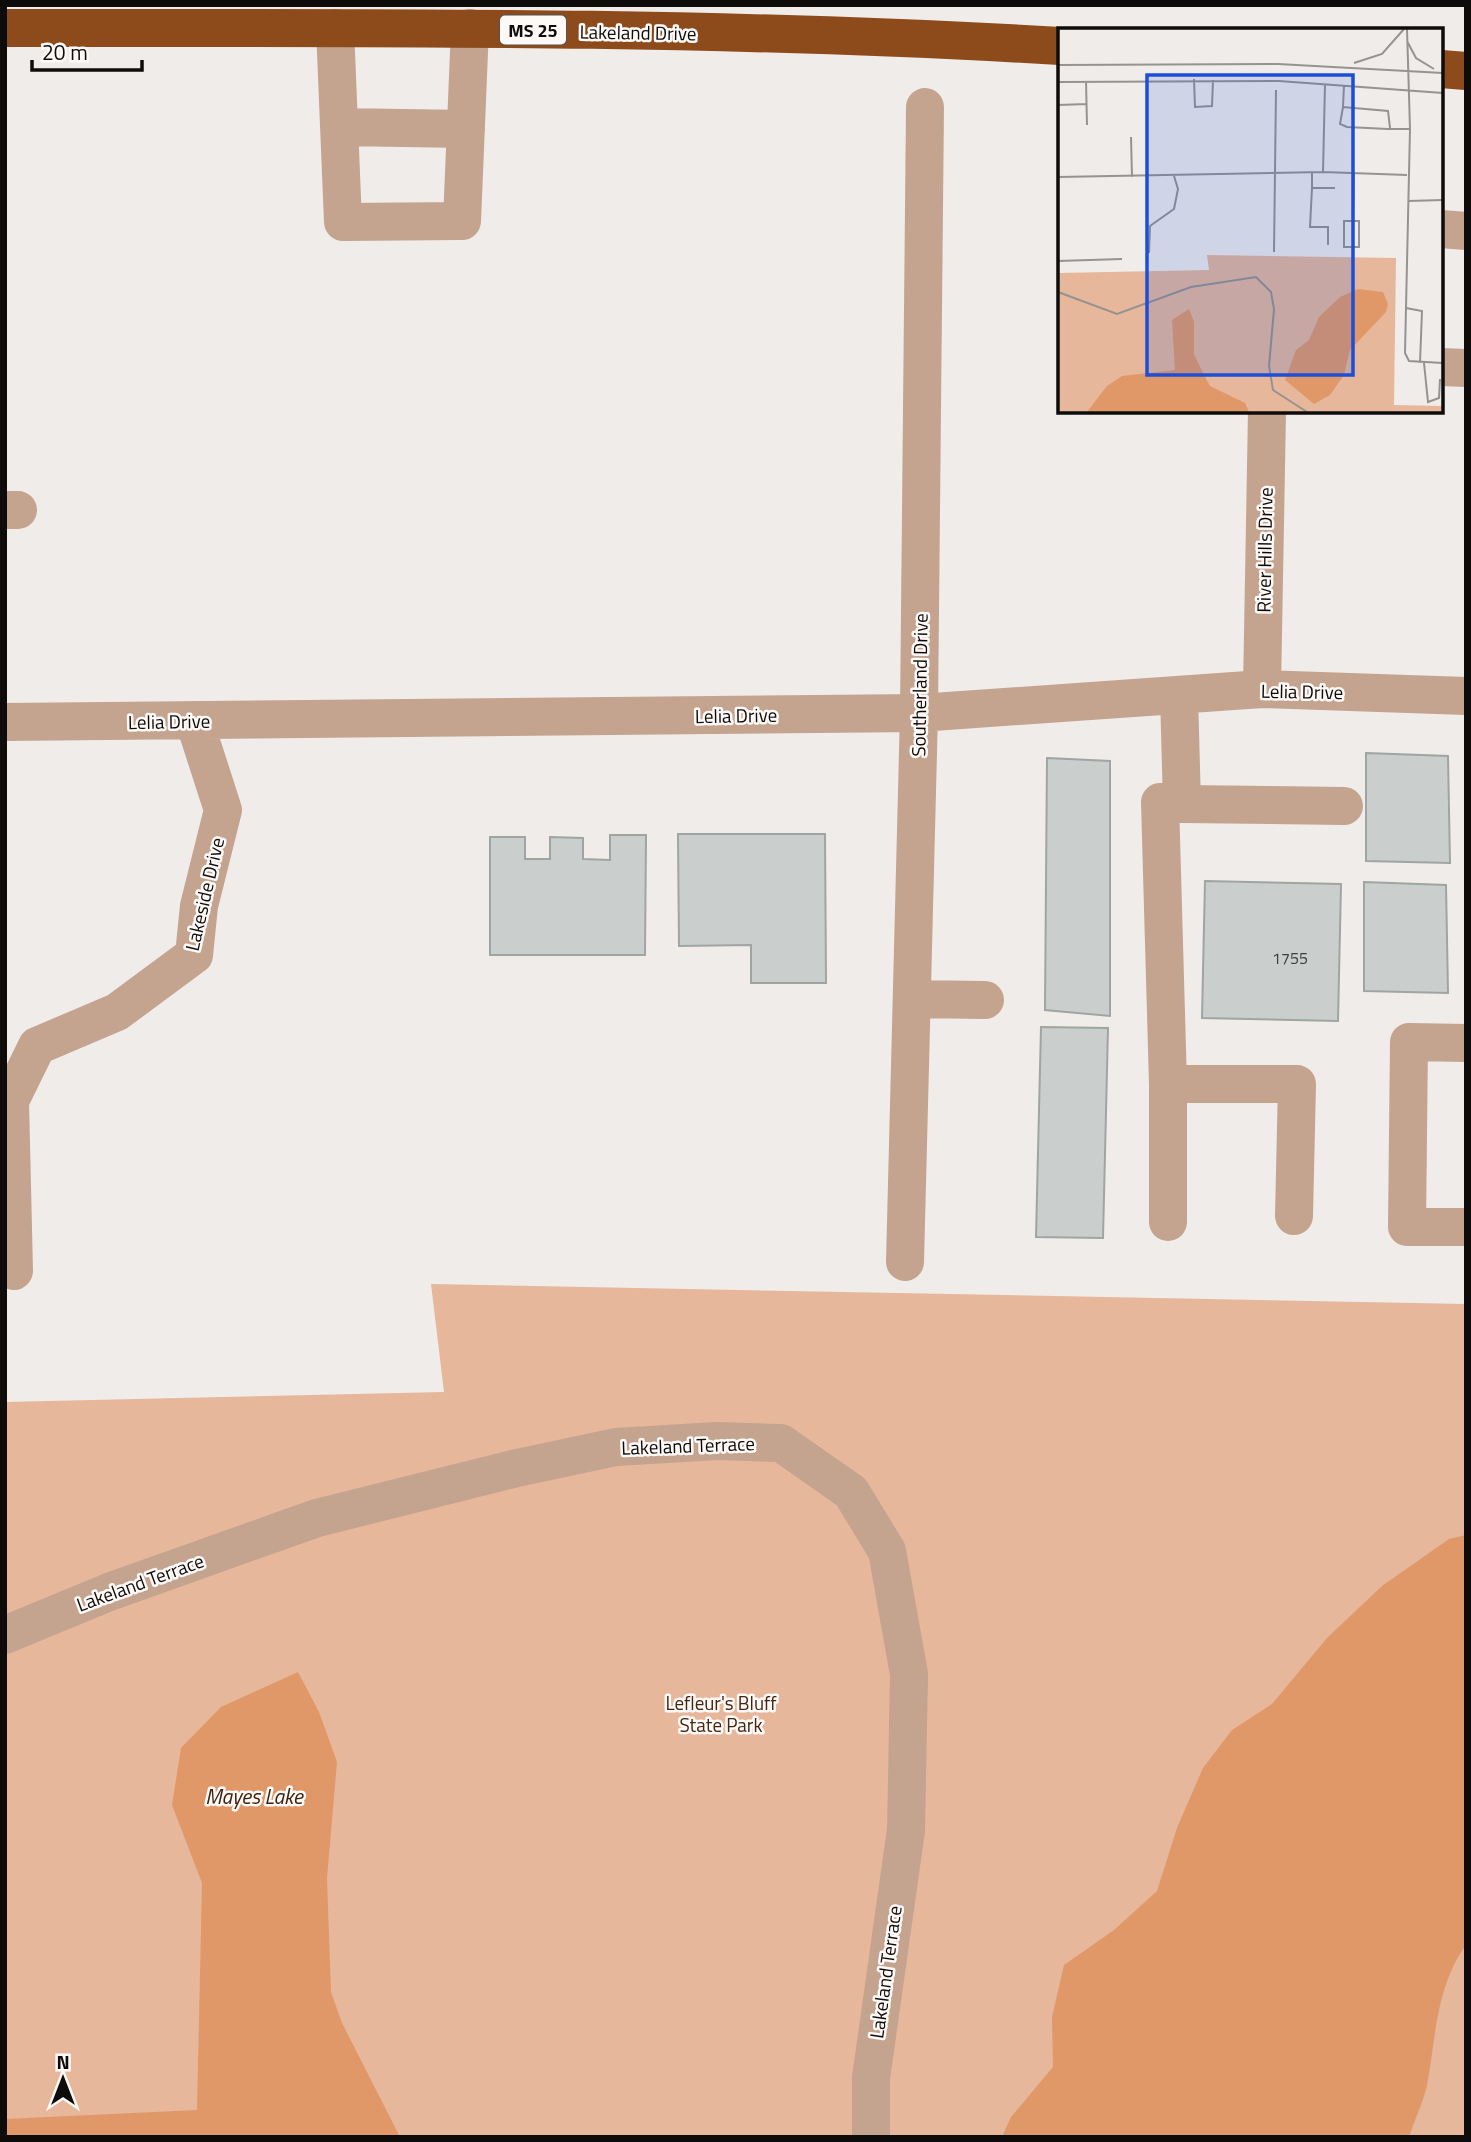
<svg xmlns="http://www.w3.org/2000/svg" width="1471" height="2142" font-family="'Titillium Web',sans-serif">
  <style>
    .green { fill: #e6b79a }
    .water { fill: #e19869 }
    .building { fill: #cacfce; stroke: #a0a4a3; stroke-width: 2 }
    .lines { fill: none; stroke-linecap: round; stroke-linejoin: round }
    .minor { stroke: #c4a38f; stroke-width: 38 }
    .highway { stroke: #8d4b1b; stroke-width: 38 }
    .labels { text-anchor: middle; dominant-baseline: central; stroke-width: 5; stroke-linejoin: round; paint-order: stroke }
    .number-label { font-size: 16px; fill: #3c3d3c }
    .shield { fill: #fdf9f7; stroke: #555352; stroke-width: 2 }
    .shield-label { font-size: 18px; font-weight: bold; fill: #0d0c0b }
    .street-label { font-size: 19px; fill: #0d0c0b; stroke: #fdf9f7 }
    .park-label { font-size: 19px; fill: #432511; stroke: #fdf9f7 }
    .water-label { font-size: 21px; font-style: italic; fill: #3e210d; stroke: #fdf9f7 }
    .inset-road { fill: none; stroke: #959291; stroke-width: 2 }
    .view { fill: #1d4ed8; fill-opacity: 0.15; stroke: #1d4ed8; stroke-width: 3.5 }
    .inset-edge { fill: none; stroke: #0d0c0b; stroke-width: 3.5 }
  </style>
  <rect width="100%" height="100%" fill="#f0ecea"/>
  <path class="green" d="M431 1284 1466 1304V2137H5V1402L444 1392Z"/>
  <path class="water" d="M1466 1535V1945C1437 1985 1436 2033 1428 2080 1425 2099 1415 2118 1409 2137H1002L1011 2117 1053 2067 1052 2017 1064 1965 1114 1930 1157 1891 1177 1828 1203 1768 1232 1730 1272 1704 1327 1638 1382 1586 1449 1539Z
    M298 1672 319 1712 337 1762 327 1878 331 1992 342 2023 400 2137H5V2119L197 2110 202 1883 172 1805 181 1748 221 1707Z"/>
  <path class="building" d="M1366 753 1448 756 1450 863 1366 861Z
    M1047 758 1110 761V1016L1045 1010Z
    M678 834H825L826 983H751V945L679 946Z
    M610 835H646L645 955H490V837H525V859H550V837L583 838V859L610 860Z
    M1205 881 1341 884 1338 1021 1202 1018Z
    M1364 882 1446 885 1448 993 1364 991Z
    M1041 1027 1108 1028 1103 1238 1036 1237Z"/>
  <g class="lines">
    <path class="minor" d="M335 28 343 222 462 221 470 28
      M340 127 466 129
      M1441 229 1466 231
      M1441 367 1466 368
      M5 510H18
      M1262 689 1267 411
      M1179 695 1182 804 1344 806
      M5 722 919 713 1262 689 1466 696
      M1182 804 1160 802 1168 1084H1297L1294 1216
      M912 999 985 1000
      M1466 1043 1409 1042 1407 1227H1466
      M1168 1222V1084
      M905 1262 919 713 925 107
      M14 1271 10 1101 37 1046 117 1012 194 955 199 906 223 810 194 720
      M5 1635 109 1592 317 1518 517 1468 616 1447 717 1441 781 1443 851 1492 887 1551 909 1674 906 1830 871 2078V2137"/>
    <path class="highway" d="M5 28C357 28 709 25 1060 46
      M1441 69 1466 71"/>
  </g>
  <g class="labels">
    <g class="number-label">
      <text x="1290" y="958">1755</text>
    </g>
    <rect class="shield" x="500" y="15.5" width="66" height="29" rx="5"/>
    <g class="shield-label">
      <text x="533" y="30">MS 25</text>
    </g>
    <g class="street-label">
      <text transform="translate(638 32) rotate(1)">Lakeland Drive</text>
      <text transform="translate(1264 550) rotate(-89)">River Hills Drive</text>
      <text transform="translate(919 685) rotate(-89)">Southerland Drive</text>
      <text transform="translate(1302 691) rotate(1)">Lelia Drive</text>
      <text transform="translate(736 715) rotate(-1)">Lelia Drive</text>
      <text transform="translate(169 721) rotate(-1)">Lelia Drive</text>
      <text transform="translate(204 894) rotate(-77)">Lakeside Drive</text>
      <text transform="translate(688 1445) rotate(-2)">Lakeland Terrace</text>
      <text transform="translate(140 1582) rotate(-20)">Lakeland Terrace</text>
      <text transform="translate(885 1972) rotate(-82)">Lakeland Terrace</text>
    </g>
    <g class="park-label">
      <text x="721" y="1702">Lefleur's Bluff<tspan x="721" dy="22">State Park</tspan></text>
    </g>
    <g class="water-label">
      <text x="254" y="1796">Mayes Lake</text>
    </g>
  </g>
  <g transform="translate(1058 28)">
    <rect width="385" height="385" fill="#f0ecea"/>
    <path d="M149 227 338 230 336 377 385 378V384H0V245L151 242Z" fill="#e6b79a"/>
    <path d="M300 261 325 264 330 276 328 284 292 322 286 347 272 367 256 376 227 352 238 322 251 312 261 289 282 269ZM131 281 136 294V326L146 347 152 358 187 375 191 384H29L49 358 64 348 117 342 114 292Z" fill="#e19869"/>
    <path class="inset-road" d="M349 1 352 101 347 325 351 333 385 335M349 13 358 30 376 41M296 35 324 26 346 1M0 37 220 36 385 45M136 51 137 79 154 78 155 52M28 53 29 97M0 54 221 53 385 65M0 77 29 76M285 79 286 57M332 100 330 83 285 79 282 96 289 99 330 101H352M73 109 74 149M265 144 267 56M254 145V160H277M0 149 265 144 349 147M254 160 252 199H270V217M350 173 385 172M295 193H286V219H301V193H295L296 145M216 224 218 62M91 225 92 198 116 181 120 161 116 148M0 233 64 231M0 264 59 286 133 259 198 249 213 264 216 281 211 338 215 362 249 384M348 280 364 283 362 335M366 335 370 374 381 370 382 351"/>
    <path class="view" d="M89 47H295V347H89Z"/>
    <rect width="385" height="385" class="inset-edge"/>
  </g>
  <rect width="1471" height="2142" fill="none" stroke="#0d0c0b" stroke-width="14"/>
  <g transform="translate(63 2079)" stroke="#fdf9f7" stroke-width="5" paint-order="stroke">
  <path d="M0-5L12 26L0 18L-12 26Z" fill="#0d0c0b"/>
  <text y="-10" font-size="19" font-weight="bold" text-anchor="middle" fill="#0d0c0b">N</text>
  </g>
  <path d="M32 60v10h110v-10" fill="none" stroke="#0d0c0b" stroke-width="3.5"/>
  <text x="42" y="60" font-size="21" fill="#0d0c0b" stroke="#fdf9f7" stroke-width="5" paint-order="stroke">20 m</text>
</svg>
